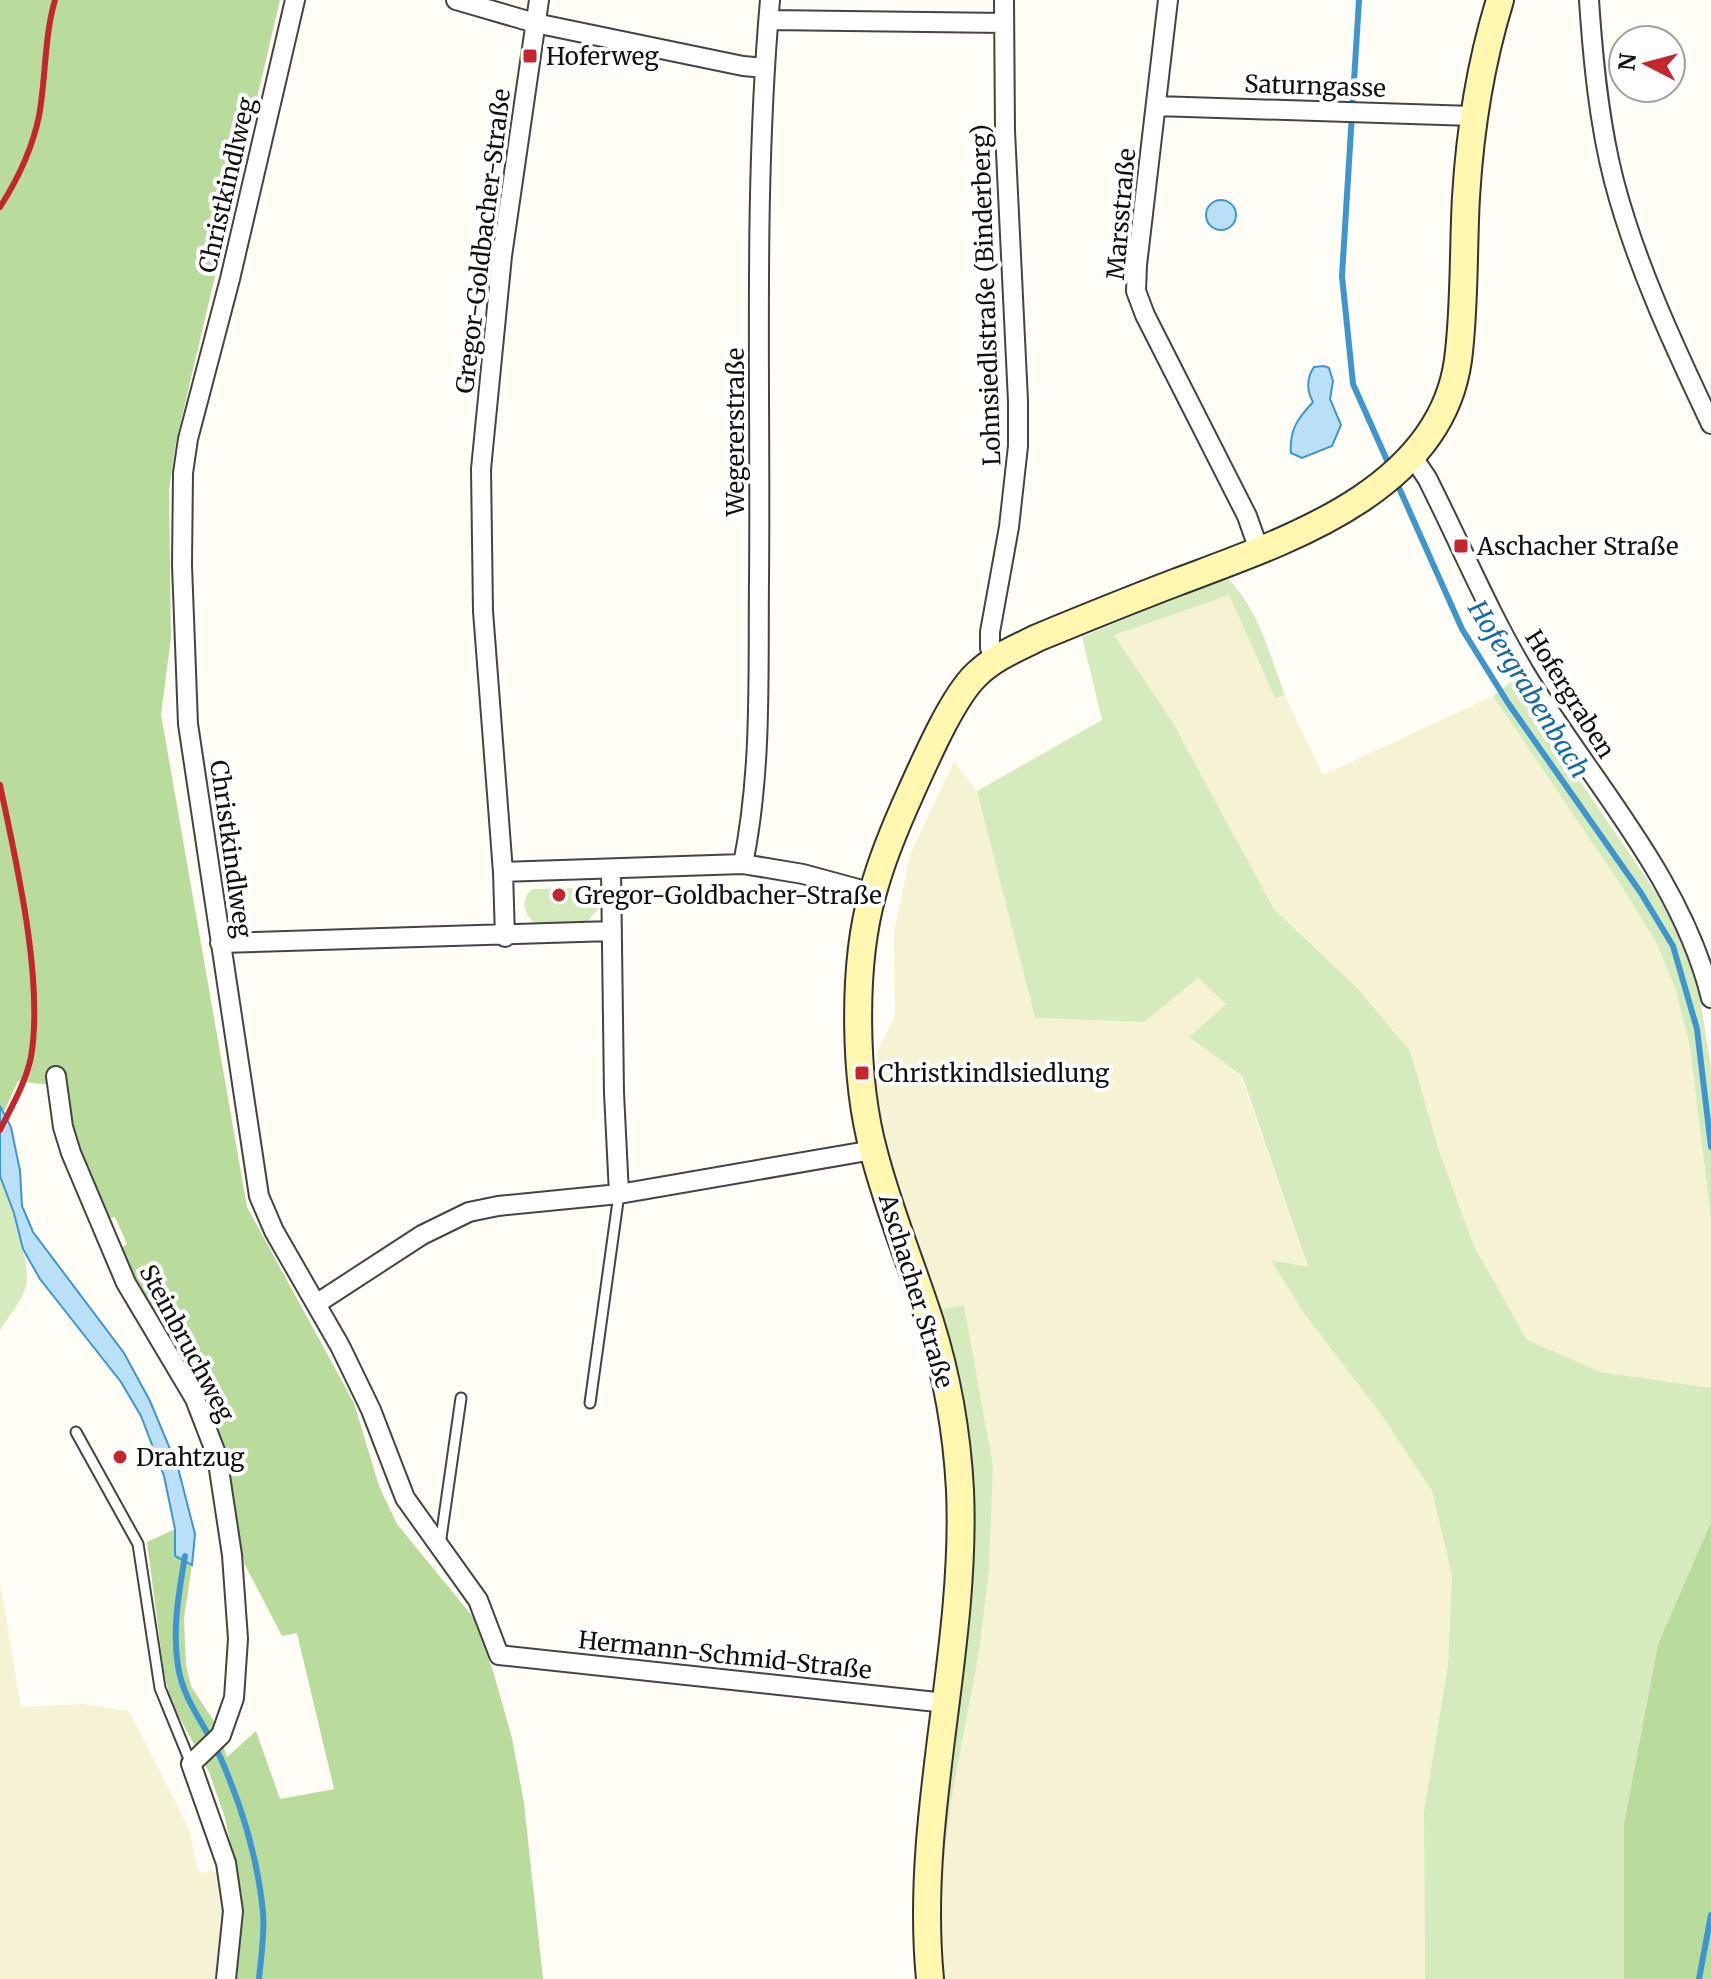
<svg xmlns="http://www.w3.org/2000/svg" width="1711" height="1979" font-family="Merriweather,serif">
  <style>
    .farmland { fill: #f6f3d4 }
    .green { fill: #d5ebbd }
    .forest { fill: #b9dc9c }
    .water { fill: #b9e0f7; stroke: #3f96cf; stroke-width: 2 }
    .lines { fill: none; stroke-linecap: round; stroke-linejoin: round }
    .stream { stroke: #3f96cf; stroke-width: 6 }
    .lane-casing { stroke: #444; stroke-width: 13 }
    .street-casing { stroke: #444; stroke-width: 22 }
    .secondary-casing { stroke: #333; stroke-width: 30 }
    .lane { stroke: #fff; stroke-width: 9 }
    .street { stroke: #fff; stroke-width: 18 }
    .secondary { stroke: #fff6b0; stroke-width: 26 }
    .rail { stroke: #c4262e; stroke-width: 6 }
    .poi-dot { fill: #c4262e; stroke: #fff; stroke-width: 3 }
    .labels { text-anchor: middle; dominant-baseline: central; stroke-width: 8; stroke-linejoin: round; paint-order: stroke }
    .poi-label { font-size: 24px; fill: #111; stroke: #fff; text-anchor: start }
    .street-label { font-size: 24px; fill: #111; stroke: #fff }
    .water-label { font-size: 26px; font-style: italic; fill: #1768a6; stroke: #fff }
  </style>
  <rect width="100%" height="100%" fill="#fffdf5"/>
  <path class="farmland" d="M1229 594 1275 698 1285 695 1323 775 1493 696 1621 885 1657 944 1675 988 1690 1047 1711 1220V1388L1601 1372 1527 1341 1474 1246 1439 1151 1356 987 1274 909 1172 721 1114 635Z
    M954 761 977 791 1035 1018 1144 1022 1198 978 1226 1004 1189 1037 1241 1076 1308 1268 1272 1261 1303 1312 1383 1417 1432 1491 1452 1576 1448 1664 1424 1811 1425 1979H945L941 1945 942 1881 950 1807 979 1652 989 1571 993 1466 964 1305 937 1310 891 1173 878 1111 876 1082 878 1050 895 1016 894 933 910 855Z
    M0 1581 21 1707 83 1704 129 1711 188 1827 199 1873 220 1871 224 1911 219 1979H0Z"/>
  <path class="green" d="M1220 579 1229 580C1259 610 1270 656 1285 695L1275 698 1229 595 1114 635 1172 721 1274 909 1356 987 1410 1051 1439 1151 1474 1246 1527 1340 1601 1372 1711 1388V1522L1658 1644 1624 1823V1979H1425L1424 1811 1448 1664 1452 1576 1432 1491 1383 1417 1303 1312 1271 1260 1308 1267 1242 1076 1189 1037 1226 1004 1198 978 1144 1022 1035 1018 977 791 1102 720 1082 637Z
    M1512 681 1661 900 1686 948 1698 985 1711 1068V1220L1690 1047 1675 988 1657 944 1621 885 1493 696Z
    M591 888 596 889 598 909 588 921 536 924C524 915 519 900 532 889Z
    M0 1176C9 1199 32 1264 26 1286 22 1301 8 1317 0 1330Z
    M964 1305 993 1466 989 1571 979 1652 950 1807 942 1881 941 1945 945 1979H941L937 1887 961 1669 937 1310Z"/>
  <path class="forest" d="M0 0H280L176 442 169 490 171 638 161 714 247 1207 354 1403 379 1486 397 1524 473 1617 493 1671 512 1738 524 1803 543 1979H233V1857L225 1818 209 1772 171 1702 164 1672 147 1542 175 1529V1556L192 1565 184 1618 186 1665 191 1686 217 1726 227 1757 256 1731 280 1799 334 1789 297 1633 282 1636 244 1563 223 1453 134 1283 122 1247 127 1244 115 1217 105 1220C88 1176 73 1134 66 1087L18 1081 4 1112 0 1106Z
    M1711 1522V1979H1624V1823L1658 1644Z"/>
  <path class="water" d="M1206 215a15 15 0 1 1 30 0a15 15 0 1 1-30 0Z
    M1324 366 1329 368 1333 381 1330 399 1341 425 1332 446 1302 458 1291 453C1289 430 1298 418 1313 402 1306 390 1307 377 1314 367Z
    M0 1106 11 1127 20 1171 22 1206 33 1232 124 1353 150 1401 178 1468 195 1534 192 1565 175 1556V1529L164 1476 141 1416 121 1382 40 1279 23 1249 14 1213 0 1176Z"/>
  <g class="lines">
    <path class="stream" d="M1359 0 1342 276 1353 384 1390 467
      M1396 481 1462 629 1508 703 1641 893 1673 946 1697 1029 1711 1147
      M185 1556C179 1592 172 1629 178 1666 183 1701 207 1727 221 1759 242 1807 258 1860 263 1912 265 1933 261 1957 259 1979
      M1699 1979 1711 1915"/>
    <defs>
      <path id="lane" d="M590 1403 619 1194
        M76 1432 138 1544 160 1688 191 1764
        M440 1545 461 1398"/>
      <path id="street" d="M295 0 230 279 188 439 183 473 182 565 188 724 259 1196 274 1231 340 1346 371 1410 405 1498 478 1600 499 1655 946 1703
        M456 0 535 23 743 66 765 68
        M1168 0 1137 265 1136 291 1145 315 1247 516 1259 550
        M1589 0C1593 60 1599 123 1614 181 1636 265 1674 346 1711 424
        M769 20 1004 23
        M1156 106 1473 116
        M1412 456 1427 478C1460 543 1488 611 1525 673 1589 779 1681 876 1711 998
        M994 660 990 648V632L1009 527 1018 446V401L1005 131 1004 0
        M743 864C762 771 758 675 759 581 761 387 753 193 770 0
        M611 870 614 1093 619 1194
        M503 872 743 864 803 874 873 893
        M505 937 503 872 483 611 481 469 502 256 539 0
        M220 943 612 931
        M56 1076 63 1127 71 1153 126 1283 195 1399 217 1456 232 1555 238 1639 234 1698 221 1735 191 1764 226 1863 233 1911 226 1979
        M316 1304 422 1235 469 1212 498 1206 619 1194 873 1150"/>
      <path id="secondary" d="M930 1979C914 1816 967 1653 960 1490 957 1433 947 1376 930 1322 912 1266 889 1211 874 1153 854 1080 852 965 873 892 882 858 896 825 911 792 925 761 952 698 976 675 993 658 1015 649 1037 638 1083 619 1130 600 1177 582 1283 542 1440 492 1458 360 1465 307 1463 251 1466 197 1470 130 1480 65 1500 0"/>
    </defs>
    <use href="#lane" class="lane-casing"/>
    <use href="#street" class="street-casing"/>
    <use href="#secondary" class="secondary-casing"/>
    <use href="#lane" class="lane"/>
    <use href="#street" class="street"/>
    <use href="#secondary" class="secondary"/>
    <path class="rail" d="M0 207C18 179 32 150 39 116 46 78 44 38 55 0
      M0 785C16 861 44 980 31 1057 26 1082 11 1108 0 1130"/>
  </g>
  <g class="poi-dot">
    <rect x="522" y="48" width="16" height="16" rx="4"/>
    <rect x="1453" y="538" width="16" height="16" rx="4"/>
    <circle cx="559" cy="895" r="8"/>
    <rect x="854" y="1065" width="16" height="16" rx="4"/>
    <circle cx="120" cy="1457" r="8"/>
  </g>
  <g class="labels">
    <g class="poi-label">
      <text x="546" y="56">Hoferweg</text>
      <text x="1477" y="546">Aschacher Straße</text>
      <text x="575" y="895">Gregor-Goldbacher-Straße</text>
      <text x="878" y="1073">Christkindlsiedlung</text>
      <text x="136" y="1457">Drahtzug</text>
    </g>
    <g class="street-label">
      <text transform="translate(1315 86) rotate(2)">Saturngasse</text>
      <text transform="translate(227 185) rotate(-77)">Christkindlweg</text>
      <text transform="translate(1121 214) rotate(-85)">Marsstraße</text>
      <text transform="translate(483 241) rotate(-83)">Gregor-Goldbacher-Straße</text>
      <text transform="translate(986 295) rotate(-92)">Lohnsiedlstraße (Binderberg)</text>
      <text transform="translate(735 432) rotate(-90)">Wegererstraße</text>
      <text transform="translate(1570 694) rotate(58)">Hofergraben</text>
      <text transform="translate(231 849) rotate(82)">Christkindlweg</text>
      <text transform="translate(916 1291) rotate(73)">Aschacher Straße</text>
      <text transform="translate(187 1343) rotate(62)">Steinbruchweg</text>
      <text transform="translate(725 1655) rotate(6)">Hermann-Schmid-Straße</text>
    </g>
    <g class="water-label">
      <text transform="translate(1529 689) rotate(58)">Hofergrabenbach</text>
    </g>
  </g>
  <g transform="translate(1647 64) rotate(276)"><circle r="38" fill="#ffffff" stroke="#a0a0a0" stroke-width="2"/>
  <path d="M0-6L14 30L0 20L-14 30Z" fill="#c4262e"/>
  <text y="-12" font-size="22" font-weight="bold" text-anchor="middle" fill="#111111">N</text>
  </g>
</svg>
